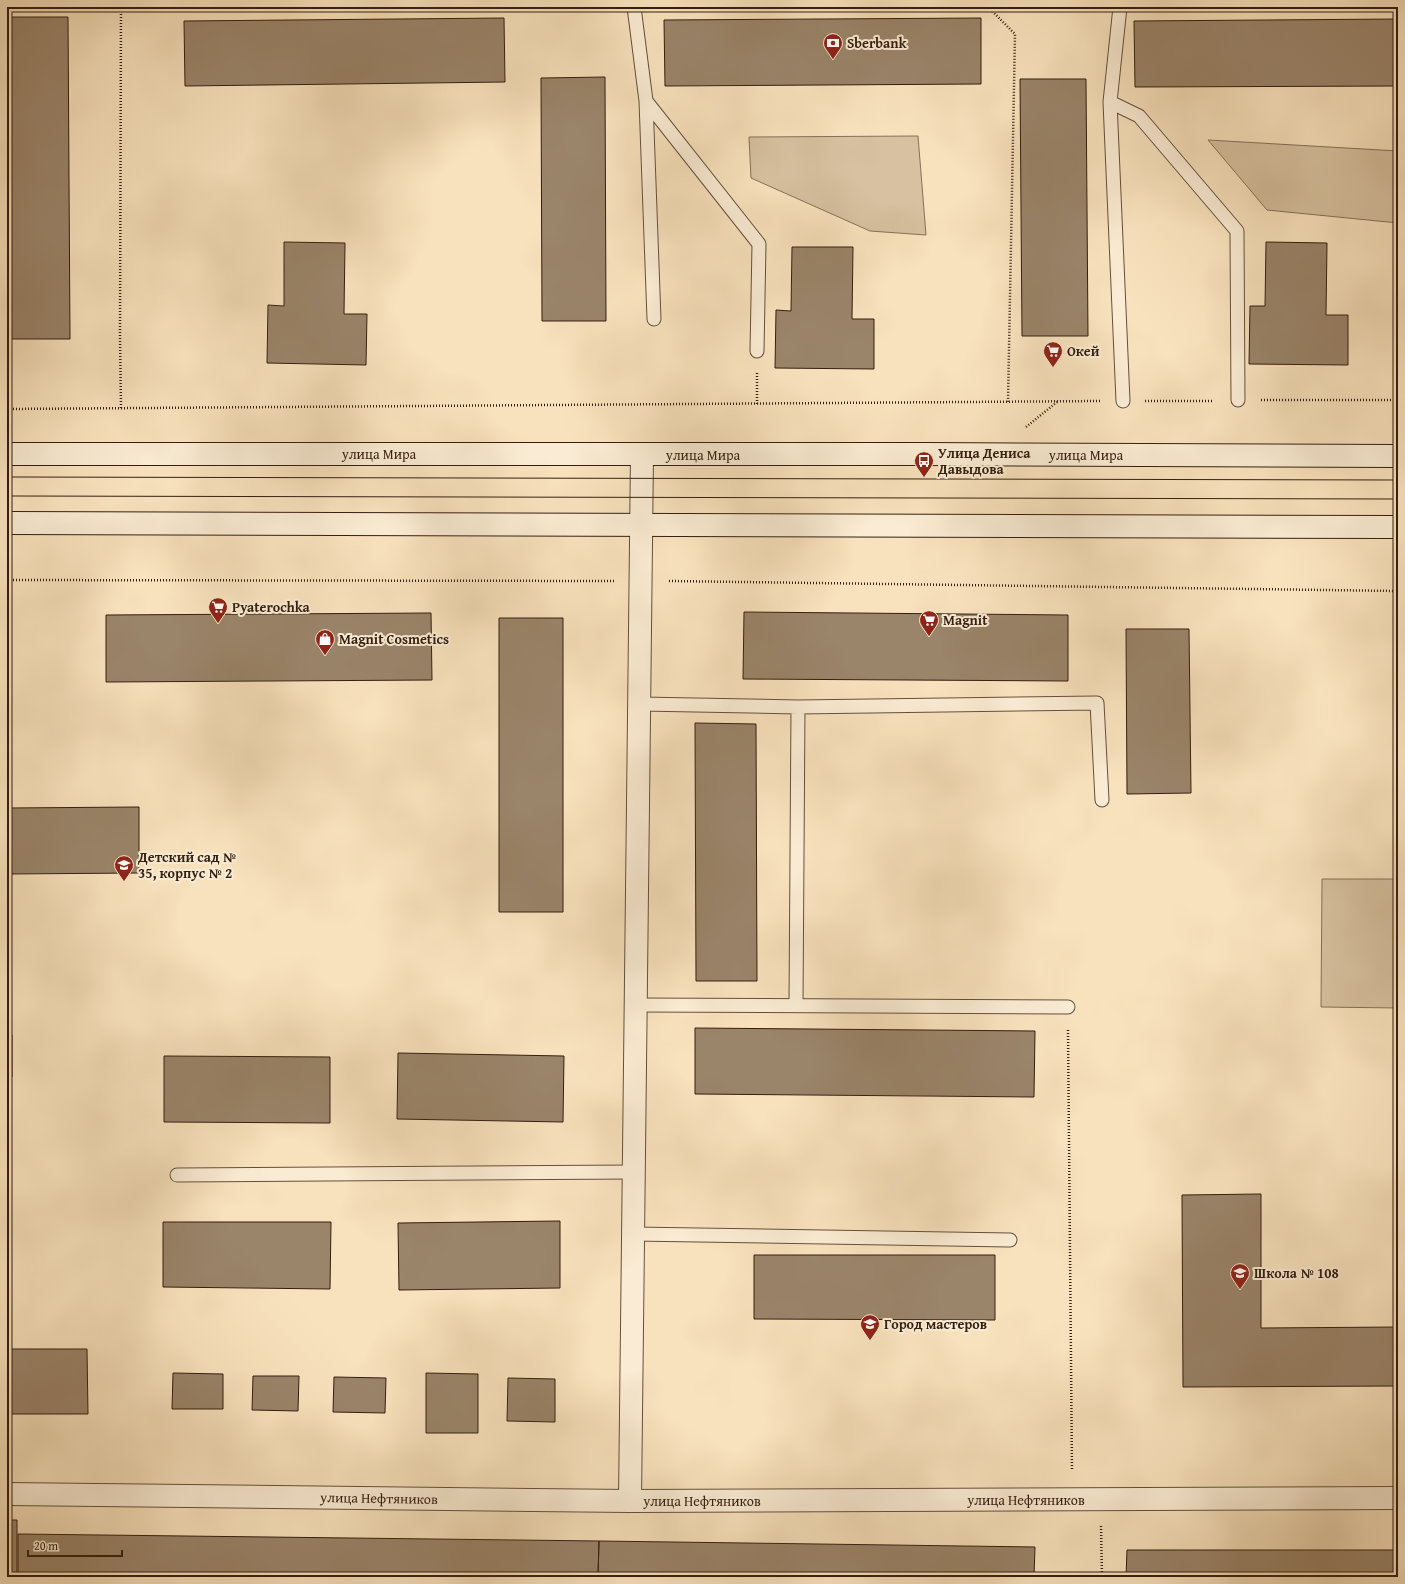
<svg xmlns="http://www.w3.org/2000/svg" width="1405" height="1584" font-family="'Gentium Book Plus',serif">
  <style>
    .green { fill: #d7c1a0; stroke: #867058 }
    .building { fill: #9a846a; stroke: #341e10 }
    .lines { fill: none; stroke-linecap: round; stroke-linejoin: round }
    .service-casing { stroke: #654f3b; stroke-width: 15 }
    .minor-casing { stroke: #654f3b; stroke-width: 24 }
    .secondary-casing { stroke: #341e10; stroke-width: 24 }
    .path { stroke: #341e10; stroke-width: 2.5; stroke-dasharray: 1 2; stroke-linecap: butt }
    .service { stroke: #faecd4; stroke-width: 13 }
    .minor { stroke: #faecd4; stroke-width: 22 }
    .secondary { stroke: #faecd4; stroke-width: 22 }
    .tram { stroke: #341e10; stroke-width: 1 }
    .labels { text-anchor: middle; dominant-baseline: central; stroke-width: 4; stroke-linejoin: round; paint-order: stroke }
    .poi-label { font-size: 14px; font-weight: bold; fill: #341e10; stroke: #faecd4; text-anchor: start }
    .street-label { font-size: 14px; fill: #341e10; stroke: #faecd4 }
  </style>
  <rect width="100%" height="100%" fill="#f8e2bd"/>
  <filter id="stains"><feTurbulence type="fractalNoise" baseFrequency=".005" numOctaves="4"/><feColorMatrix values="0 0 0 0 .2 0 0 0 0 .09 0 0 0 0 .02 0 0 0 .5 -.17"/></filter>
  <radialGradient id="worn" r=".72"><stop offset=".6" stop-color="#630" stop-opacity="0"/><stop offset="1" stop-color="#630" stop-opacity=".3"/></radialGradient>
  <path class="green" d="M918 136 926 235 870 231 751 178 749 137Z
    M1208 140 1398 151V223L1267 210Z
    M1322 879H1398V1008L1321 1007Z"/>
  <path class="building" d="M10 17H68L70 339H11Z
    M504 18 505 82 185 86 184 21Z
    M981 18V84L665 86 664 20Z
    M1398 19V86L1135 87 1134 21Z
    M605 77 606 321H542L541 78Z
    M1020 79H1086L1088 336H1022Z
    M284 242 345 243 344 314H367L366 365 267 363 268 305 284 306Z
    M1266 242 1327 243 1326 315H1348V365L1249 364 1250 306H1265Z
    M792 247H853L852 319H874V369L775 368 776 310 791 311Z
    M744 612 1068 615V681L743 679Z
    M431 613 432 680 106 682V615Z
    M499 618H563V912H499Z
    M1126 629H1189L1191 793 1127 794Z
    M695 723 756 724 757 981H696Z
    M139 807V873L7 874V808Z
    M695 1028 1035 1031 1034 1097 695 1094Z
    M7 1035H12V1077H7Z
    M398 1053 564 1056 563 1122 397 1119Z
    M164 1056 330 1057V1123L164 1122Z
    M1261 1194V1328L1398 1327V1386L1183 1387 1182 1195Z
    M560 1221V1288L399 1290 398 1223Z
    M163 1222H331L330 1289 163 1287Z
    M754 1255H995V1320L754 1319Z
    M7 1349H87L88 1414H7Z
    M173 1373 223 1374V1409H172Z
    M426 1373 478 1374V1433H426Z
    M253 1376H299L298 1411 252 1410Z
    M334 1377 386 1378 385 1413 333 1412Z
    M508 1378 555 1379V1422L507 1421Z
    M7 1520H17V1577H7Z
    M18 1534 599 1541 598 1577H18Z
    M599 1541 1035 1547 1034 1577H598Z
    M1127 1550H1398V1577H1126Z"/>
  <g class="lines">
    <defs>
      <path id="service" d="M634 7 646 101 759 244 757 351
        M1120 7 1110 102 1123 401
        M646 101 654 319
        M1110 102 1139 116 1237 231 1238 400
        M640 704 798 707 1097 703 1102 800
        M636 1005 1068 1007
        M796 1005 798 707
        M177 1175 634 1172
        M633 1234 1010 1240"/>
      <path id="minor" d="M7 1494 630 1501 1398 1498
        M630 1501 642 455"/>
      <path id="secondary" d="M7 454H924L1398 456
        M7 523 1398 527"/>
    </defs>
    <use href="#service" class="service-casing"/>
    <use href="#minor" class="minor-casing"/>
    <use href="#secondary" class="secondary-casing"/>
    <path class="path" d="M988 7 1015 34 1008 402
      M757 373V404
      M1261 400H1398
      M1145 401H1214
      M121 408 120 337 121 7
      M7 409 1100 401
      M1026 427 1057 402
      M7 580 614 581
      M669 581 1398 591
      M1068 1030 1072 1471
      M1101 1526 1102 1577"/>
    <use href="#service" class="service"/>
    <use href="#minor" class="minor"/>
    <use href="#secondary" class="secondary"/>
    <path class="tram" d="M7 477 1398 480
      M7 496 1398 499"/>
  </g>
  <defs>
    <symbol id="bank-pin" viewBox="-11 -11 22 30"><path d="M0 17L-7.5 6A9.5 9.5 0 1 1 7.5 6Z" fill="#8f2418" stroke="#faecd4"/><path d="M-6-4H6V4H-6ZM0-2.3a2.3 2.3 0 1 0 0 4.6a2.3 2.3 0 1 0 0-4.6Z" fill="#fff"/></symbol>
    <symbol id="supermarket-pin" viewBox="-11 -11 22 30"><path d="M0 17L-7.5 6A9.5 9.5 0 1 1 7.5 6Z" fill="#8f2418" stroke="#faecd4"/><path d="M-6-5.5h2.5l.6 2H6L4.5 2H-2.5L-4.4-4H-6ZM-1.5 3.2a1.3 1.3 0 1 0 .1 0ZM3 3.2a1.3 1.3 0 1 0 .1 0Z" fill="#fff"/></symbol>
    <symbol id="bus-pin" viewBox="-11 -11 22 30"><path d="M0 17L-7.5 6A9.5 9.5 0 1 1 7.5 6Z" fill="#8f2418" stroke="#faecd4"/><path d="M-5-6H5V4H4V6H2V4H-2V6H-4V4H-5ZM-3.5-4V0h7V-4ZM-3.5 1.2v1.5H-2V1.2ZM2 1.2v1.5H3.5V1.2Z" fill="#fff"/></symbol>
    <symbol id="shop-pin" viewBox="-11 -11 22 30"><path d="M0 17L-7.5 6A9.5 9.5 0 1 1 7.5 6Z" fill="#8f2418" stroke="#faecd4"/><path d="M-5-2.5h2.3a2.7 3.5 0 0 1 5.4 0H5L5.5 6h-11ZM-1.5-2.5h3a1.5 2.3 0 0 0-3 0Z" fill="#fff"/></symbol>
    <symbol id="school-pin" viewBox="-11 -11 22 30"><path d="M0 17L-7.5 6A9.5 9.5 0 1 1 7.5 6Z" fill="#8f2418" stroke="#faecd4"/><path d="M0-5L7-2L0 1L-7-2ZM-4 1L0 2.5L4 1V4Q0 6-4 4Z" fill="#fff"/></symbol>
  </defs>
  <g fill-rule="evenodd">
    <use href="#bank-pin" x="822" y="32" width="22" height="30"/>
    <use href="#supermarket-pin" x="1042" y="340" width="22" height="30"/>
    <use href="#bus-pin" x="913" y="450" width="22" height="30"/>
    <use href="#supermarket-pin" x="207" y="596" width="22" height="30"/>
    <use href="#supermarket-pin" x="918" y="609" width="22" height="30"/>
    <use href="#shop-pin" x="314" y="628" width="22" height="30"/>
    <use href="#school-pin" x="113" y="854" width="22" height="30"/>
    <use href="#school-pin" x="1229" y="1262" width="22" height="30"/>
    <use href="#school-pin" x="859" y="1313" width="22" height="30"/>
  </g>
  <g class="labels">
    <g class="poi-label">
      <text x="847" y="43">Sberbank</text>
      <text x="1067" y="351">Окей</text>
      <text x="938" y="453">Улица Дениса<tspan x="938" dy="16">Давыдова</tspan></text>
      <text x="232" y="607">Pyaterochka</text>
      <text x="943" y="620">Magnit</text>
      <text x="339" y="639">Magnit Cosmetics</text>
      <text x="138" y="857">Детский сад №<tspan x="138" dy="16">35, корпус № 2</tspan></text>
      <text x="1254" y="1273">Школа № 108</text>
      <text x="884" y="1324">Город мастеров</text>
    </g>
    <g class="street-label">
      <text x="379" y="454">улица Мира</text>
      <text x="703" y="455">улица Мира</text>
      <text x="1086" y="455">улица Мира</text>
      <text transform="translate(379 1498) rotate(1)">улица Нефтяников</text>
      <text x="1026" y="1500">улица Нефтяников</text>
      <text x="702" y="1501">улица Нефтяников</text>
    </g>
  </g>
  <rect width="1405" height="1584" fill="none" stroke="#f8e2bd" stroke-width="24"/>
  <rect x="8" y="8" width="1389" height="1568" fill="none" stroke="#341e10" stroke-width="2"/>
  <rect x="12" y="12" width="1381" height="1560" fill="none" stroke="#341e10"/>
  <path d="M28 1550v6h94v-6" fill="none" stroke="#341e10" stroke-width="2"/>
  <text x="34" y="1550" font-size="12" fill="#341e10" stroke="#faecd4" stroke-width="3" paint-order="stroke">20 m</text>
  <rect width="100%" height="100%" filter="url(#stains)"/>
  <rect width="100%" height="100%" fill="url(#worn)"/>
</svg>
